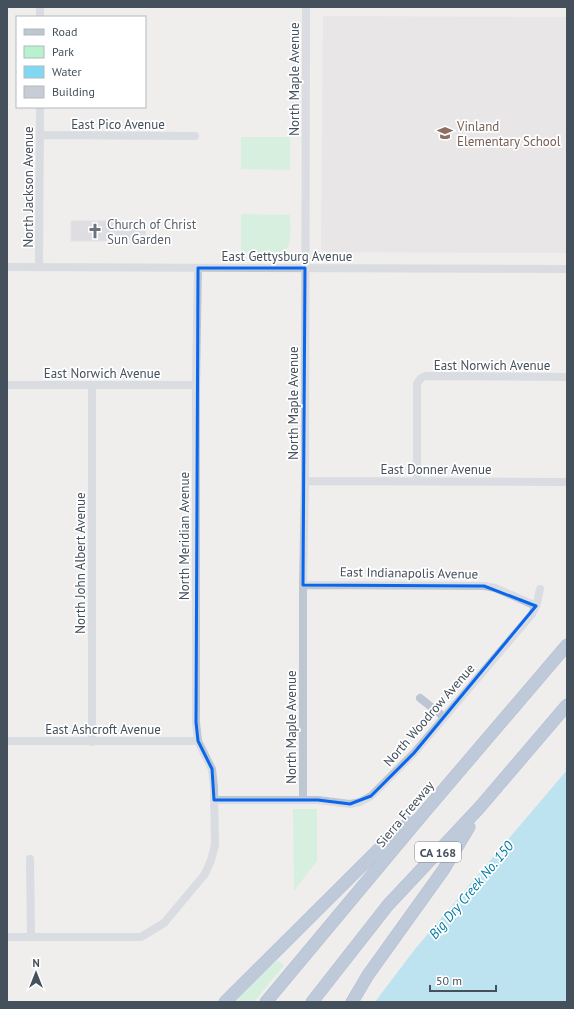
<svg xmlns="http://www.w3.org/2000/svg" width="574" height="1009" font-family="'PT Sans',sans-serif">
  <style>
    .education { fill: #e1dedf }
    .green { fill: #b7f2cf }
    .water { fill: #80d8f3 }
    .building { fill: #c8ccd4; stroke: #d0d3da }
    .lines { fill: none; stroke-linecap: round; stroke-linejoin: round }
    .highway-casing { stroke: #6b89ad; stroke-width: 13 }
    .minor { stroke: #bcc7d1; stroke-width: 8 }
    .highway { stroke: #809ec1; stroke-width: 12 }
    .marked { fill: none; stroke: #0a66ed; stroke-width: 3; stroke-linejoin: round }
    .labels { text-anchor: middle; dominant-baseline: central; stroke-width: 3.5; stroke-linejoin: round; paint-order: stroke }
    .shield { fill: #fff; stroke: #7c848d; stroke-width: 1 }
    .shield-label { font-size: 12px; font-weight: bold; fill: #44505c }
    .street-label { font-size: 13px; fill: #44505c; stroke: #fff }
    .education-label { font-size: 13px; fill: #785e54; stroke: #fff; text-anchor: start }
    .worship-label { font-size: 13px; fill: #5b616d; stroke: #fff; text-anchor: start }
    .water-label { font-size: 14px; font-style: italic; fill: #027ca3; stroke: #fff }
  </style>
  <rect width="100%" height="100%" fill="#f0eded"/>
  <path class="education" d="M323 16 567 17V253L327 252 323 251 321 249Z"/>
  <path class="green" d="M241 137H290V170L241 169Z
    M241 214 290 215C290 225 293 246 284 252H241Z
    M293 809H317V861L294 891Z
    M277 960 284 965 254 1002H233Z"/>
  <path class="water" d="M567 770V1002H375L415 949Z"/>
  <path class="building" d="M71 221H119V223H146L145 240 119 239V241H71Z"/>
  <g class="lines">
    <defs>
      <path id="highway" d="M225 1002 398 830 413 821
        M266 1002 422 815 567 645
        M312 1002 388 905 480 807 567 705
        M352 1002 368 975 444 869 469 827"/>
    </defs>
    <use href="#highway" class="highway-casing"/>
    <path class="minor" d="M40 17V7
      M40 135 195 136
      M7 267 567 269
      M39 267 40 107
      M7 385H196
      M305 481 567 482
      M417 481V384L421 378 425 376 567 377
      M303 585 484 586 495 588 536 606
      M420 698 444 717
      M7 741H198
      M92 742V385
      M214 800H318L350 804 360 802 371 796 414 753 532 614 537 603 540 589
      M303 800V585L305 481 306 7
      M30 859 31 937
      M7 937H141L164 923 205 874 211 860 215 845 214 787 212 769 198 741 196 722V385L198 268"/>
    <use href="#highway" class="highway"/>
  </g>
  <path d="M0 0H574V1009H0ZM198 268H305L303 585 484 586 536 606 414 753 371 796 350 804 318 800H214L212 769 198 741 196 722Z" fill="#f0eded" fill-opacity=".55" fill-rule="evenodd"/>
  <path class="marked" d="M198 268H305L303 585 484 586 536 606 414 753 371 796 350 804 318 800H214L212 769 198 741 196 722Z"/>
  <defs>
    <symbol id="school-bare" viewBox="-9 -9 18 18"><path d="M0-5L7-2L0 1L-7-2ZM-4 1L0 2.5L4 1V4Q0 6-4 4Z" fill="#8d6e63" stroke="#fff" stroke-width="2.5" paint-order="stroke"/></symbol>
    <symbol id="church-bare" viewBox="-9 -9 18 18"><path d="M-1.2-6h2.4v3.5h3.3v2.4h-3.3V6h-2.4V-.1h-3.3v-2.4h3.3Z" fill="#6b7280" stroke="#fff" stroke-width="2.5" paint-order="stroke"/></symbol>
  </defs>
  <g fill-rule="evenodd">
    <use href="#school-bare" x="434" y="122" width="22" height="22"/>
    <use href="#church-bare" x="84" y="220" width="22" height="22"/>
  </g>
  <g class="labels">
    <rect class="shield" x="415" y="842" width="46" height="20" rx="3"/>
    <g class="shield-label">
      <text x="438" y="852">CA 168</text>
    </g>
    <g class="street-label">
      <text transform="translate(294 79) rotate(-90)">North Maple Avenue</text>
      <text x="118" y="124">East Pico Avenue</text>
      <text transform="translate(28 187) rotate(-90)">North Jackson Avenue</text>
      <text x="287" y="256">East Gettysburg Avenue</text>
      <text x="492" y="365">East Norwich Avenue</text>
      <text x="102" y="373">East Norwich Avenue</text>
      <text transform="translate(293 403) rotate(-90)">North Maple Avenue</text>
      <text x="436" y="469">East Donner Avenue</text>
      <text transform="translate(184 536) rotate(-90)">North Meridian Avenue</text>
      <text transform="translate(80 563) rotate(-90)">North John Albert Avenue</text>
      <text transform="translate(409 573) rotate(1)">East Indianapolis Avenue</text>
      <text transform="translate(429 715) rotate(-49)">North Woodrow Avenue</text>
      <text transform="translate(291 727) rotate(-90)">North Maple Avenue</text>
      <text x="103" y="729">East Ashcroft Avenue</text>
      <text transform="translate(405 814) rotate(-50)">Sierra Freeway</text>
    </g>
    <g class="education-label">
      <text x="457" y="126">Vinland<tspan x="457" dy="15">Elementary School</tspan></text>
    </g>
    <g class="worship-label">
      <text x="107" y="224">Church of Christ<tspan x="107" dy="15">Sun Garden</tspan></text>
    </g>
    <g class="water-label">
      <text transform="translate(471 890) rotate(-50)">Big Dry Creek No. 150</text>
    </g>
  </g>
  <rect width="574" height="1009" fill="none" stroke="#44505c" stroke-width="16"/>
  <rect x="16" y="16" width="130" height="92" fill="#ffffff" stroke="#b4b9be"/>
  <rect x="24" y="29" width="20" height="6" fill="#bcc7d1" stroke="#b4b9be"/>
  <text x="52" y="36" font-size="12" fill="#44505c">Road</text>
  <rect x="24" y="46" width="20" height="12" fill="#b7f2cf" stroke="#b4b9be"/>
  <text x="52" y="56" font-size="12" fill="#44505c">Park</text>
  <rect x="24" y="66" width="20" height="12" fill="#80d8f3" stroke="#b4b9be"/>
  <text x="52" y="76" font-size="12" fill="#44505c">Water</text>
  <rect x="24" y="86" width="20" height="12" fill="#c8ccd4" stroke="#b4b9be"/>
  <text x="52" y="96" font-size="12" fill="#44505c">Building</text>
  <g transform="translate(36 973)" stroke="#ffffff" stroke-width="3" paint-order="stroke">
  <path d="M0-3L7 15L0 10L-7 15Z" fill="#44505c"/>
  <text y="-6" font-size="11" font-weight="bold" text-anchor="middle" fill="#44505c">N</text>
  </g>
  <path d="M430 985v6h66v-6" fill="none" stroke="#44505c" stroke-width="2"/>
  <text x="436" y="985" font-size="12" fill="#44505c" stroke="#ffffff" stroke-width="3" paint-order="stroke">50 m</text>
</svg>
